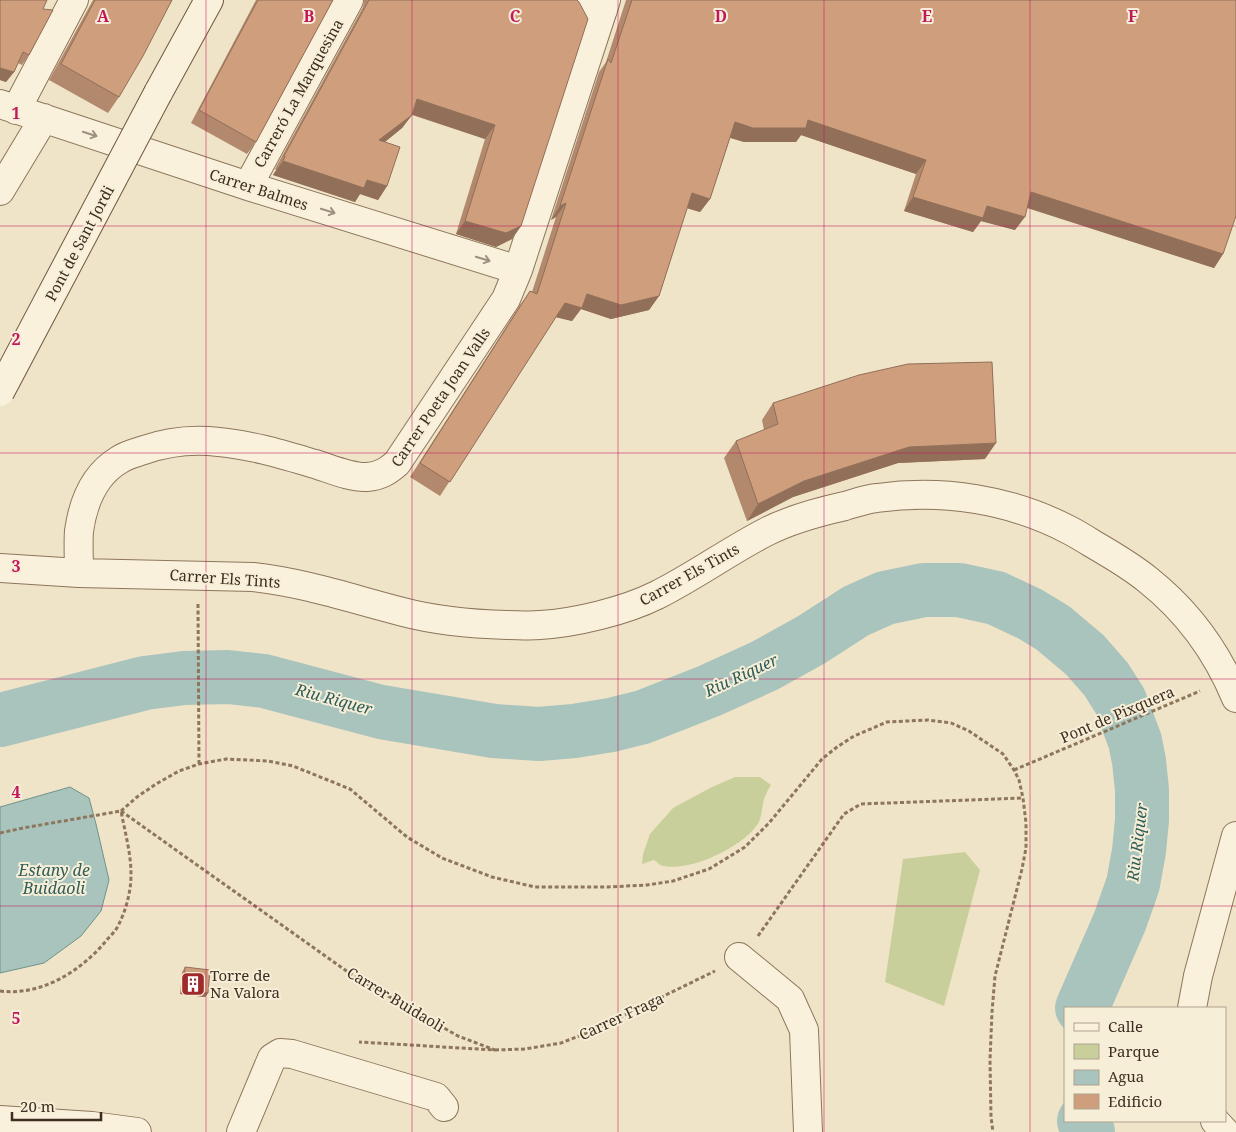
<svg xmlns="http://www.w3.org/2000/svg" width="1236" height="1132" font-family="'Noto Serif',serif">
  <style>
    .green { fill: #c9cf9b }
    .water { fill: #a9c4bc; stroke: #6f938a }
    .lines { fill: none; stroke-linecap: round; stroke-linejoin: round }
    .river { stroke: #a9c4bc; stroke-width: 54 }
    .street-casing { stroke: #8d765c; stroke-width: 30 }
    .secondary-casing { stroke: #6f573f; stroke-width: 30 }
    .path { stroke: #8d765c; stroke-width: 3; stroke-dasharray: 4 2.5; stroke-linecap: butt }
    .street { stroke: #faf1dc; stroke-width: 28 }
    .secondary { stroke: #faf1dc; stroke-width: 28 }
    .secondary-bridge-casing { stroke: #6f573f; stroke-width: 30; stroke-linecap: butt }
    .secondary-bridge { stroke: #faf1dc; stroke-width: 28 }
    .wall { fill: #b2896c }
    .shaded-wall { fill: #916f58 }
    .building { fill: #cf9f7d; stroke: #916f58 }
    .oneway { stroke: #9c907e }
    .grid { fill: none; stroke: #c2185b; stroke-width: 1; stroke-opacity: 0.55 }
    .labels { text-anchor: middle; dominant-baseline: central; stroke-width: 4; stroke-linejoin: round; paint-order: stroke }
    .street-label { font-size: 15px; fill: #3d2e20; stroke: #f7eed8 }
    .poi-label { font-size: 15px; fill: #3d2e20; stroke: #f7eed8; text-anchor: start }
    .water-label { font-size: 16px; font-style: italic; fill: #2f5d5a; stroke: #f7eed8 }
    .grid-label { font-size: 16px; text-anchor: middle; font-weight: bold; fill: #c2185b; stroke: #f7eed8; stroke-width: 4; stroke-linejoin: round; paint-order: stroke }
  </style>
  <rect width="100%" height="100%" fill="#f0e4c8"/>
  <path class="green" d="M735 777H760L771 785C768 789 766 794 764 799 762 806 762 815 759 822 745 846 691 872 664 866 660 866 657 862 654 860L642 864 643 854 650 834 673 808 710 788Z
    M965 852 980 870 944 1006 885 982 903 859Z"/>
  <path class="water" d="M70 787 89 798 96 824 109 880 101 911 81 936 44 963 0 973V807Z"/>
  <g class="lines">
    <path class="river" d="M0 720 145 683 184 678 228 677 264 681 381 712 494 731 539 734 574 731 611 725 643 717 709 691 764 666 811 640 856 611 885 598 924 590H959L996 598 1030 614 1053 628 1085 655 1106 679 1120 701 1135 741 1139 761 1142 790V820L1139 851 1133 884 1120 921 1082 1008
      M1084 1121 1088 1132"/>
    <defs>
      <path id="street" d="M573 0 603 10
        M0 104 248 186 518 270
        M16 110 74 0
        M248 186 349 0
        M0 191 44 118
        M0 568 79 573 253 577C306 583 352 599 403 612 437 621 472 624 507 625 518 625 529 626 540 625 575 623 625 611 657 595 695 576 729 551 766 532 791 519 818 512 845 506 855 503 866 499 877 498 942 489 1010 499 1069 530 1077 534 1085 539 1093 544 1112 555 1131 566 1148 580 1187 611 1217 652 1236 698
        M79 573C79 559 78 544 79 531 83 503 94 475 119 460 126 455 135 453 144 450 167 442 194 439 219 442 252 445 284 455 315 464 331 469 351 478 367 477 380 476 388 471 397 463L506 299 518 270 606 0
        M739 957 790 999 804 1030 808 1132
        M1192 1008 1198 976 1236 836
        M0 1120 92 1126 137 1132
        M1215 1121 1225 1132
        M241 1132 272 1058 280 1053 292 1054 436 1097 444 1107"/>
      <path id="secondary" d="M158 93 209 0"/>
    </defs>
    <use href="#street" class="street-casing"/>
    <use href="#secondary" class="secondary-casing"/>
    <path class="path" d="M198 604 199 764
      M1014 770 1200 691
      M121 811 137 797 156 784 179 771 199 764 226 759 268 761 293 766 350 789 407 837 442 858 492 877 535 887H608L647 885 673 881 709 869 745 847 769 823 822 759 837 747 854 736 887 722 928 720 951 723 969 731 1003 754 1014 770 1019 780 1023 798 1026 823V848L1022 869 995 976 992 1012 990 1060 991 1117 993 1132
      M121 811 355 977 458 1036 495 1050 359 1042
      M0 833 23 828 121 811
      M758 936 844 814 861 804 1023 798
      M0 991C41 996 80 972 106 941 110 936 115 932 118 926 123 916 127 905 129 894 135 866 126 838 121 811
      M495 1050 525 1049 561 1043 592 1031 715 971"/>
    <use href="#street" class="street"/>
    <use href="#secondary" class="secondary"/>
    <defs>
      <path id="secondary-bridge" d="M0 392 158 93"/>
    </defs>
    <use href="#secondary-bridge" class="secondary-bridge-casing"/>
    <use href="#secondary-bridge" class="secondary-bridge"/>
  </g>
  <path class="wall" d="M0 0 43 9 29 55 22 65 18 63 14 72 6 82 0 80Z
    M93 0H172L119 97 108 113 49 80Z
    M256 0H333L256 142 247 154 191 123Z
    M364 0H577L521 226 512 239 496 247 456 234 485 139 412 115 402 128 385 142 387 186 378 200 360 194 355 202 273 175 276 170 275 169 363 7Z
    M626 0H1236L1223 254 1214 268 1027 208 1015 230 981 221 973 232 904 211 916 174 801 135 796 142H744L730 138 710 199 700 212 687 208 659 296 649 310 611 319 581 309 572 321 556 317 440 496 410 477 520 305 530 291 532 292 556 217 551 220 599 72 606 62Z
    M773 403 985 459 898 463 793 497 747 521 724 458 736 441 764 430 762 420Z
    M185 967 208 993 205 997 180 994 182 972Z"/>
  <path class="shaded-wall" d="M0 68 14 72 6 82 0 80Z
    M417 99 495 125 485 139 408 113Z
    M412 115 402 128 370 154 379 140Z
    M808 120 926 160 916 174 801 135 796 142H744L725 136 735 122Z
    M283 161 367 180 387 186 378 200 360 194 355 202 273 175Z
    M1031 192 1223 254 1214 268 1022 206Z
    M692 193 710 199 700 212 683 207Z
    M913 197 987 206 1025 217 1015 230 981 221 973 232 904 211Z
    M566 203 556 217 551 220 560 206Z
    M465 221 521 226 512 239 496 247 456 234Z
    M587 294 659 296 649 310 611 319 581 309 572 321 555 317 565 303Z
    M996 443 985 459 898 463 793 497 747 521 758 504 804 481 909 447Z
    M183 990 208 993 205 997 180 994Z"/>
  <path class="building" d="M0 0H47L43 9 53 10 29 55 23 52 14 72 0 68Z
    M95 0H172L143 56 119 97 61 64Z
    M258 0H333L256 142 199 110Z
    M369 0H577L579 2 588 19 521 226 506 233 465 221 495 125 417 99 412 115 379 140 400 147 387 186 367 180 364 188 283 161 285 156H284Z
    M632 0H1236V216L1223 254 1031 192 1025 217 987 206 983 218 913 197 926 160 808 120 806 128H753L735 122 710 199 692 193 659 296 621 305 587 294 582 308 565 303 450 482 420 463 530 291 537 294 566 203 560 206 608 59 611 63Z
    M992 362 996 443 909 447 804 481 758 504 736 441 778 424 773 403 859 375 908 364Z
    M185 967 210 970 208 993 183 990Z"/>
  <defs><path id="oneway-shaft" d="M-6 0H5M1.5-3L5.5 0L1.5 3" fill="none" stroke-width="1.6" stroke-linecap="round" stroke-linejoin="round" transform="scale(1.25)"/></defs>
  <g class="oneway">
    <use href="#oneway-shaft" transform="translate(90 134) rotate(18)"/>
    <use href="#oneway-shaft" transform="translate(328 211) rotate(17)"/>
    <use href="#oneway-shaft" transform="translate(483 259) rotate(17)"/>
  </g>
  <path class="grid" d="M206 0V1132M412 0V1132M618 0V1132M824 0V1132M1030 0V1132M0 226H1236M0 453H1236M0 679H1236M0 906H1236"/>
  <defs>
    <symbol id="building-square" viewBox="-11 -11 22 22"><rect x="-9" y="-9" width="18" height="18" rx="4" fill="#9e2a2b" stroke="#f7eed8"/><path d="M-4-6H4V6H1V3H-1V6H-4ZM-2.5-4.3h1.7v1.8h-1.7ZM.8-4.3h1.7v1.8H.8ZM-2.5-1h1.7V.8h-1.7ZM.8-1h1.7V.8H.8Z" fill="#fff"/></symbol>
  </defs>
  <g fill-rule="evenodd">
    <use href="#building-square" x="179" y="970" width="28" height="28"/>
  </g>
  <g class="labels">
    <g class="street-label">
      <text transform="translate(298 93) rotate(-61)">Carreró La Marquesina</text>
      <text transform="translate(259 189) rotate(18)">Carrer Balmes</text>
      <text transform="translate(79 243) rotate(-62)">Pont de Sant Jordi</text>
      <text transform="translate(440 397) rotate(-56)">Carrer Poeta Joan Valls</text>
      <text transform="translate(689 574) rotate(-29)">Carrer Els Tints</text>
      <text transform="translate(225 578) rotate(4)">Carrer Els Tints</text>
      <text transform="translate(1117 714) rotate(-23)">Pont de Pixquera</text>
      <text transform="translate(396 999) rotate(31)">Carrer Buidaoli</text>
      <text transform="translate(621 1016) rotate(-25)">Carrer Fraga</text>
    </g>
    <g class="poi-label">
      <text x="210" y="975">Torre de<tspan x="210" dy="17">Na Valora</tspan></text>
    </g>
    <g class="water-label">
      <text transform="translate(741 675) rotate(-25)">Riu Riquer</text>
      <text transform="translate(334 699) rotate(15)">Riu Riquer</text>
      <text transform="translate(1137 842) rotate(-83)">Riu Riquer</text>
      <text x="54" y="870">Estany de<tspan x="54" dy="18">Buidaoli</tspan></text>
    </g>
  </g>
  <g class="grid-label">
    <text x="103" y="22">A</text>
    <text x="309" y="22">B</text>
    <text x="515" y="22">C</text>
    <text x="721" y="22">D</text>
    <text x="927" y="22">E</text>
    <text x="1133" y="22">F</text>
    <text x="16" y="119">1</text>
    <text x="16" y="345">2</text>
    <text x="16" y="572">3</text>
    <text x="16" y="798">4</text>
    <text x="16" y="1024">5</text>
  </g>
  <rect x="1064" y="1007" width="162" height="115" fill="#f7eed8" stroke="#ada18e"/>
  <rect x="1074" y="1023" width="25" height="8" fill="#faf1dc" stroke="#ada18e"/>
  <text x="1108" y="1032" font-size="15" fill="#3d2e20">Calle</text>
  <rect x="1074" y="1044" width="25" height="15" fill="#c9cf9b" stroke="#ada18e"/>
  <text x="1108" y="1057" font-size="15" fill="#3d2e20">Parque</text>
  <rect x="1074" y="1070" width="25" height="15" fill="#a9c4bc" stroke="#ada18e"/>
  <text x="1108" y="1082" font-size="15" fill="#3d2e20">Agua</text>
  <rect x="1074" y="1094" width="25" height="15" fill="#cf9f7d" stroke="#ada18e"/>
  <text x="1108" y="1107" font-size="15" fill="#3d2e20">Edificio</text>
  <path d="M12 1112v8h89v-8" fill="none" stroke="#3d2e20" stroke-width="2.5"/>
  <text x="20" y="1112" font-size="15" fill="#3d2e20" stroke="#f7eed8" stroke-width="4" paint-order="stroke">20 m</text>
</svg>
